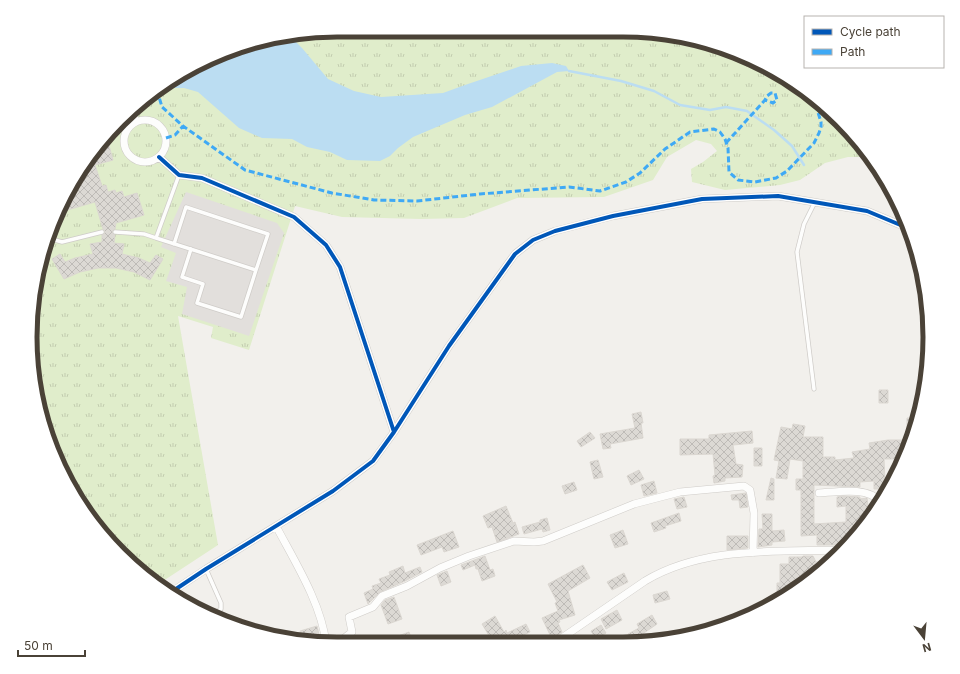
<svg xmlns="http://www.w3.org/2000/svg" width="960" height="674" font-family="Inter,sans-serif">
  <style>
    .grass { fill: url(#grass-tufts) }
    .parking { fill: #e2dfdc }
    .water { fill: #bbddf2 }
    .lines { fill: none; stroke-linecap: round; stroke-linejoin: round }
    .stream { stroke: #bbddf2; stroke-width: 2.5 }
    .building { fill: url(#building-cross-hatch); stroke: #dbd7d1 }
    .lane-casing { stroke: #cfccc8; stroke-width: 5 }
    .street-casing { stroke: #cfccc8; stroke-width: 8 }
    .lane { stroke: #fdfdfc; stroke-width: 3.5 }
    .street { stroke: #fdfdfc; stroke-width: 7 }
    .quiet { stroke: #3fa9f5; stroke-width: 3; stroke-dasharray: 6 3; stroke-linecap: butt }
    .cycleway-casing { stroke: #fff; stroke-width: 6 }
    .cycleway { stroke: #0057b8; stroke-width: 4 }
    .rim { fill: none; stroke: #4a4237; stroke-width: 5 }
  </style>
  <defs>
    <pattern id="grass-tufts" width="24" height="20" patternUnits="userSpaceOnUse"><rect width="24" height="20" fill="#e0edcb"/><path d="M3 7l-1-3M5 7V3M7 7l1-3M15 17l-1-3M17 17v-4M19 17l1-3" fill="none" stroke="#c2ccaf"/></pattern>
    <pattern id="building-cross-hatch" width="8" height="8" patternUnits="userSpaceOnUse"><rect width="8" height="8" fill="#dcd9d4"/><path d="M0 0l8 8M0 8l8-8" fill="none" stroke="#bebbb7"/></pattern>
  </defs>
  <rect width="100%" height="100%" fill="#f2f0ec"/>
  <path class="grass" d="M337 30 683 36 777 71 854 134 870 157H848L825 163 800 180 780 185 725 190 692 182 691 169 703 162 717 151 711 144 696 140 667 157 653 180 604 197 517 198 464 218 421 219 342 217 295 206 249 350 211 338 213 327 178 316 218 545 157 585 150 581 106 540 62 473 33 377V297L53 219 106 135 167 82 257 41Z"/>
  <path class="parking" d="M186 192 277 223 284 233 249 336 182 314 187 287 166 281 176 253 161 247Z"/>
  <path class="water" d="M290 36 302 48 328 79 354 91 381 97 443 93 465 85 521 66 552 63 566 66 569 71 557 72 492 107 465 115 413 137 398 148 390 156 380 161 347 160 330 152 307 147 292 139 262 138 239 128 198 92 184 88H175L171 80 257 41Z"/>
  <g class="lines">
    <path class="stream" d="M569 71 621 81 654 91 680 105 710 110 726 107 747 111 774 130 792 146 804 165"/>
  </g>
  <path class="building" d="M106 135 113 160 95 165 102 186 106 185 108 192 115 190 116 193 122 191 124 197 137 193 144 215 116 223 115 229 113 230 112 232 115 235 114 243 124 244 122 254 139 258 150 263 156 255 163 259 150 280 134 272 116 268H98L80 272 64 279 52 259 60 254 65 262 75 258 93 254 90 244 102 242V235L104 234 105 232 103 229 95 202 57 213Z
    M879 390H888V403H879Z
    M641 412 643 423H641L643 438 610 444 611 448 603 449 600 434 635 428 632 414Z
    M907 418H916V425L904 459H884L885 482 893 481 888 489H874V481L860 482V487L814 485V524L846 522V506L837 507V497L843 496 860 497V499L867 498 868 506H878L867 524 845 546 842 545H817V535L801 536V490H796V479H803V461L790 459 787 479 776 478 779 461 774 460 781 427 792 429 793 424 805 426 803 437H823V457H835V460L854 458 852 452 870 449 869 443 888 440H907Z
    M752 431 753 443 733 445 736 464 743 465 742 477 725 478V481L714 483 713 476 715 475 713 454 680 455V439H709V435Z
    M590 432 595 438 581 447 577 441Z
    M754 448H762V466H754Z
    M598 460 603 477 594 479 590 462Z
    M639 470 644 479 631 485 627 476Z
    M771 478 774 479V500H766Z
    M654 481 657 493 644 496 641 485Z
    M574 482 577 490 565 494 562 486Z
    M746 493 748 507 740 508 739 500H732L731 495Z
    M684 497 687 507 677 509 674 499Z
    M506 506 513 523 515 522 519 534 497 542 492 527 488 528 483 516Z
    M679 513 681 521 665 526 666 528 654 532 651 523Z
    M762 514H772V531L784 530 785 541 772 542V545L758 547 759 529H763Z
    M547 518 550 530 543 532 542 529 524 534 522 527 540 522V520Z
    M623 530 628 544 615 548 610 535Z
    M453 531 459 547 444 552 442 547 421 555 417 545Z
    M727 536H748V548L727 550Z
    M485 556 490 570 493 569 495 576 482 581 478 569H476L475 565 463 570 461 565Z
    M803 556H813L816 562H831L826 568 777 600V583H780V564H789V557H802Z
    M583 565 590 578 568 591 575 615 559 620 560 622 558 623 562 632 552 639 542 618 558 611 555 603 557 602 548 584Z
    M403 566 405 573 420 567 422 572 405 581 380 592 368 604 364 593 373 589 372 586 381 583 379 579 390 575 389 572Z
    M447 571 451 582 441 586 437 575Z
    M624 573 628 582 612 590 607 582Z
    M667 591 670 599 655 603 653 595Z
    M394 597 402 619 388 624 381 605 385 600Z
    M617 610 622 620 606 629 601 619Z
    M652 615 657 624 641 635 645 641 632 642 628 634 639 628 637 624Z
    M495 616 504 632 506 630 507 633 526 624 530 632 508 642H493L482 624Z
    M601 625 606 633 596 639 591 631Z
    M317 626 321 643 303 641 300 631Z
    M409 632 413 643H382V642Z"/>
  <g class="lines">
    <defs>
      <path id="lane" d="M115 232 144 234 156 238 179 175
        M48 238 62 242 102 232
        M156 238 256 270 241 317 197 303 203 284 182 277 191 249
        M174 244 186 207 268 234 256 270
        M814 389 797 252 804 224 815 202
        M206 569 221 603V609L210 616"/>
      <path id="street" d="M133 111 135 122
        M124 141a21 21 0 1 1 42 0a21 21 0 1 1-42 0Z
        M159 157 179 175 202 178 294 217 326 245 340 267 394 432 373 461 333 491 206 569 170 593
        M394 432 449 346 515 254 533 240 555 231 613 216 702 199 778 196 867 211 910 229
        M819 493C836 492 869 486 880 502
        M276 526C295 562 321 603 326 643
        M556 642 645 581C703 546 777 552 842 550
        M338 643 352 632 349 617 373 607 382 596 407 586 440 568 469 556 514 541 534 542 543 541 634 504 680 492 744 486 750 490 754 513 753 553"/>
    </defs>
    <use href="#lane" class="lane-casing"/>
    <use href="#street" class="street-casing"/>
    <use href="#lane" class="lane"/>
    <use href="#street" class="street"/>
    <path class="quiet" d="M157 90 162 107 183 126 245 170 332 193 374 200 417 201 480 194 569 187 600 191 626 182 640 173 665 149 690 132 714 129 720 132 725 139 728 148 729 172 738 180 755 182 776 178 787 171 814 143 819 133 821 127V122L815 103
      M166 138 175 135 183 126
      M726 143 765 100 767 96 771 93H775L777 100 773 103 765 100"/>
    <defs>
      <path id="cycleway" d="M159 157 179 175 202 178 294 217 326 245 340 267 394 432 373 461 333 491 206 569 170 593
        M394 432 449 346 515 254 533 240 555 231 613 216 702 199 778 196 867 211 910 229"/>
    </defs>
    <use href="#cycleway" class="cycleway-casing"/>
    <use href="#cycleway" class="cycleway"/>
  </g>
  <path d="M0 0H960V674H0ZM337 37H623A300 300 0 0 1 923 337V337A300 300 0 0 1 623 637H337A300 300 0 0 1 37 337V337A300 300 0 0 1 337 37Z" fill="#fff" fill-rule="evenodd"/>
  <path class="rim" d="M337 37H623A300 300 0 0 1 923 337V337A300 300 0 0 1 623 637H337A300 300 0 0 1 37 337V337A300 300 0 0 1 337 37Z"/>
  <rect x="804" y="16" width="140" height="52" fill="#ffffff" stroke="#b7b3af"/>
  <rect x="812" y="29" width="20" height="6" fill="#0057b8" stroke="#b7b3af"/>
  <text x="840" y="36" font-size="12" fill="#4a4237">Cycle path</text>
  <rect x="812" y="49" width="20" height="6" fill="#3fa9f5" stroke="#b7b3af"/>
  <text x="840" y="56" font-size="12" fill="#4a4237">Path</text>
  <g transform="translate(924 638) rotate(164)" stroke="#ffffff" stroke-width="3" paint-order="stroke">
  <path d="M0-3L7 15L0 10L-7 15Z" fill="#4a4237"/>
  <text y="-6" font-size="11" font-weight="bold" text-anchor="middle" fill="#4a4237">N</text>
  </g>
  <path d="M18 650v6h67v-6" fill="none" stroke="#4a4237" stroke-width="2"/>
  <text x="24" y="650" font-size="12" fill="#4a4237" stroke="#ffffff" stroke-width="3" paint-order="stroke">50 m</text>
</svg>
